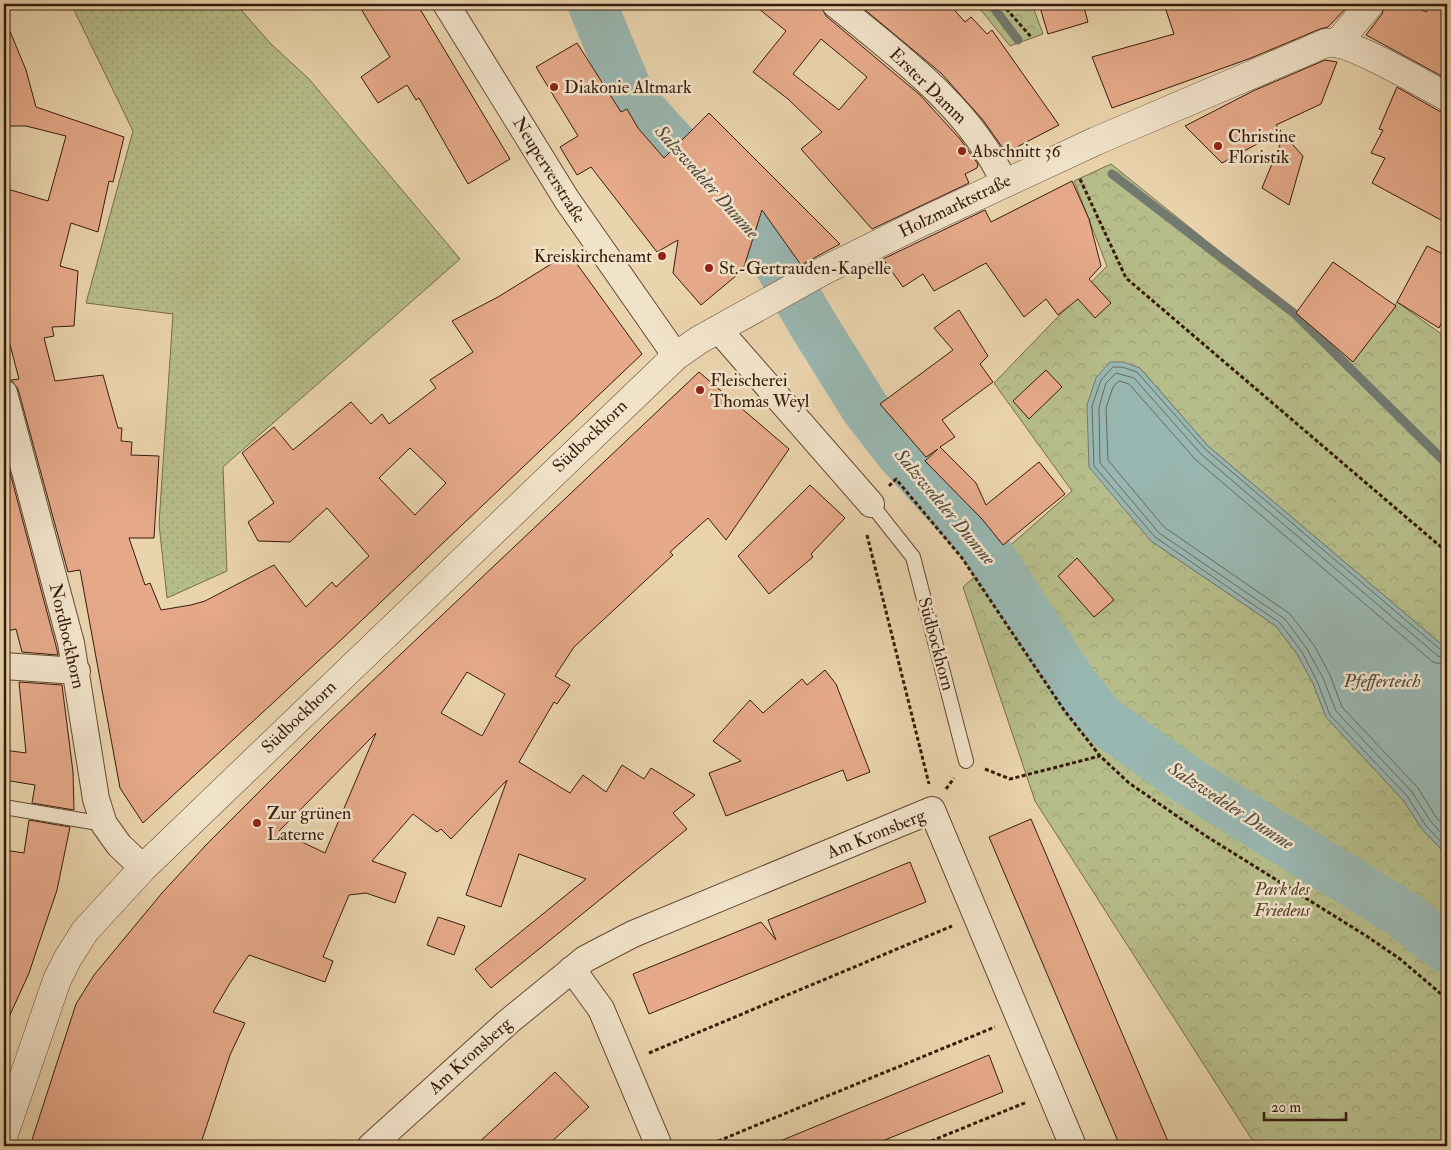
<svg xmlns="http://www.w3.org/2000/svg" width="1451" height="1150" font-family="'IM FELL Double Pica',serif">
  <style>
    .grass { fill: url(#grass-tufts); stroke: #776c4b }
    .forest { fill: url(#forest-crowns); stroke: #776c4b }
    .garden { fill: url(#garden-dots); stroke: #776c4b }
    .water { fill: #99b7b1; stroke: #72796f }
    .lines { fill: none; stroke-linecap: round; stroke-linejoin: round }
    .shore { stroke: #68695e; stroke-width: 1 }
    .stream { stroke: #72796f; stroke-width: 9 }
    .river { stroke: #99b7b1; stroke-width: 49 }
    .building { fill: #e6aa8a; stroke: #381b0c; fill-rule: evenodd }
    .service-casing { stroke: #644934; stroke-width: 16 }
    .minor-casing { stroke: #644934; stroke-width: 28 }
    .tertiary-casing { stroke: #644934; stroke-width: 29 }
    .path { stroke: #381b0c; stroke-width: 3; stroke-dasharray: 4 2.5; stroke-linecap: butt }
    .service { stroke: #f1e3ca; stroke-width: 14 }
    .minor { stroke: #f1e3ca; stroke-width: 26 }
    .tertiary { stroke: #f1e3ca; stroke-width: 28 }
    .poi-dot { fill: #8f2418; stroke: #f1e3ca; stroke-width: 2 }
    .labels { text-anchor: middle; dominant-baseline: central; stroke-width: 5; stroke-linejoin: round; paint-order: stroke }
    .street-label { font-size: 18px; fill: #381b0c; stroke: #f1e3ca }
    .poi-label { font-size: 18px; fill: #381b0c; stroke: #f1e3ca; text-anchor: start }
    .park-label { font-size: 18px; font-style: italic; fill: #58442c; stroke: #f1e3ca }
    .water-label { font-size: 19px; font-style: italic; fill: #554a3e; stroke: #f1e3ca }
  </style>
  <defs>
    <pattern id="grass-tufts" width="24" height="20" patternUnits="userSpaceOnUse" patternTransform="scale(1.25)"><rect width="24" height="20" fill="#b6bd8a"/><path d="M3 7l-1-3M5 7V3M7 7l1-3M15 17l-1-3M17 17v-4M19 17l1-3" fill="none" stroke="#9da276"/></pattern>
    <pattern id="forest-crowns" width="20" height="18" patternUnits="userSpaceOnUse" patternTransform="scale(1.25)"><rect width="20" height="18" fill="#b6bd8a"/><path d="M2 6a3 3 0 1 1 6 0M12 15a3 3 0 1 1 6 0" fill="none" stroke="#9da276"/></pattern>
    <pattern id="garden-dots" width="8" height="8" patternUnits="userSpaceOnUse" patternTransform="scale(1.25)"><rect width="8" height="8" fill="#b6bd8a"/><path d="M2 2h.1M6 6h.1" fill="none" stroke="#9da276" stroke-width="1.8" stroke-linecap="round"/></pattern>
  </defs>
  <rect width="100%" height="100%" fill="#ead4ad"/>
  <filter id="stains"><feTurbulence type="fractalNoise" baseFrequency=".004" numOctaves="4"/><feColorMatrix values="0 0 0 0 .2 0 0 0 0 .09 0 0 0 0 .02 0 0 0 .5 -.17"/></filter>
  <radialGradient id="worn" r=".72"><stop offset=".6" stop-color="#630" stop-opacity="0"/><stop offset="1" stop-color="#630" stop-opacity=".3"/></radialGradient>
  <path class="grass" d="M568 4H601L610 18 587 35Z"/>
  <path class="forest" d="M976 4H1032L1043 34 1010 46Z
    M1111 164 1296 313 1353 362 1397 302 1447 338V649L1208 446 1140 368 1151 541 1276 626 1297 654 1313 683 1326 717 1403 800 1422 829 1447 855V1146H1256L1035 801 963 587 1072 491 994 383 1107 266 1074 181Z"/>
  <path class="garden" d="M71 4H236L270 43 309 79 460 259 223 467 227 571 167 598 159 524 173 314 86 303 133 131Z"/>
  <path class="water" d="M1110 362H1123L1140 368 1208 446 1447 649V855L1422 829 1403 800 1326 717 1313 683 1297 654 1276 626 1151 541 1089 467 1087 405 1096 378Z"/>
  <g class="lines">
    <path class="shore" d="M1447 653 1442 651 1205 449 1137 372 1122 367H1113L1101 380 1092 406 1094 466 1155 537 1280 623 1302 652 1317 681 1330 715 1407 796 1426 826 1447 848
      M1447 659 1438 656 1201 454 1134 378 1116 373 1106 383 1099 407 1100 463 1159 533 1285 619 1307 649 1323 678 1336 711 1412 792 1431 822 1447 839
      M1447 666 1433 662 1196 460 1129 384 1119 381 1113 387 1106 408 1108 460 1164 527 1290 614 1314 645 1330 675 1342 707 1418 788 1436 817 1447 829"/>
    <path class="stream" d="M991 4 1018 40
      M1112 174 1295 314 1447 464"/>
    <path class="river" d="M592 4 631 98 773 255 812 323 865 408 900 453 980 541 1077 689 1103 720 1188 781 1401 913 1447 949"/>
  </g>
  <path class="building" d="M358 4H417L510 159 468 184 419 98 416 100 407 85 378 103 361 77 390 57Z
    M753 4H820L826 16 920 95 960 139 978 164 977 168 965 174 969 183 872 229 801 149 822 132 788 99 753 72 786 31ZM821 39 867 77 839 110 793 74Z
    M858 4H949L965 22 971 17 987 34 992 30 1059 125 1015 148 1002 147 983 120 941 73Z
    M1039 4H1083L1088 22 1048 34Z
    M1164 4H1350L1328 27 1320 29 1251 58 1112 108 1092 57 1174 34Z
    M1385 4H1411L1426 12 1433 4H1447V79L1366 35 1382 14Z
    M4 17 26 70 36 107 124 137 113 182 109 181 98 232 71 223 60 266 78 271 74 326 52 327 54 336 44 338 55 381 103 375 118 428H122L121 441 132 442 131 455 159 456 154 538H129L145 585 150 583 161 610 191 605 205 601 274 565 306 607 332 582 336 587 369 556 327 508 290 542 258 541 248 522 274 503 242 453 274 427 293 450 351 402 371 424 382 414 389 424 436 388 430 380 473 352 452 321 498 297 569 253 642 354 342 639 143 823 120 788 80 570 68 572 18 389 11 380 19 379 4 322V188L48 201 66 136 26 126H4ZM410 448 446 483 415 515 379 478Z
    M577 43 621 112 627 109 638 128 664 158 709 113 840 244 801 265 762 210 743 270 701 305 673 273 678 240 657 252 591 167 577 175 560 147 578 136 536 67Z
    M1325 60 1337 62 1321 104 1276 125 1281 131 1222 163 1185 126 1253 91Z
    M1397 87 1439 111 1447 113V207L1441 220 1372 183 1385 158 1371 153 1383 130 1379 129Z
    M1284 135 1303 156 1289 205 1262 188Z
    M1072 181 1089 219 1101 266 1089 279 1111 303 1095 318 1078 299 1058 315 1046 299 1024 317 986 263 934 291 923 274 903 287 883 259 985 210 991 222Z
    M1427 246 1447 256V310L1439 328 1397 302Z
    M1333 262 1396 306 1353 362 1296 313Z
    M959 310 988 356 980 364 993 382 942 420 955 437 940 447 976 483 986 505 1039 462 1065 494 1003 545 982 519 925 461 938 449 926 457 880 404 953 350 934 328Z
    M1046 370 1062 387 1029 419 1013 401Z
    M699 372 789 449 726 540 708 518 670 552 673 555 574 647 555 676 570 685 557 704 554 702 519 762 570 793 583 775 606 792 622 765 644 779 651 768 695 795 673 813 687 829 491 988 475 969 586 879 519 854 501 907 466 895 507 780 451 839 441 829 437 832 413 814 372 861 406 873 395 903 366 893 349 895 323 957 333 961 325 982 249 955 230 983 213 1012 245 1023 230 1055 200 1146H30L76 1004 94 975 162 893 206 845 329 722ZM467 672 505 694 482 736 441 713ZM376 733 325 853 279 831 301 809Z
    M4 450 56 646 58 655 22 652 16 629 4 632Z
    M810 485 845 518 811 554 813 557 769 594 738 556Z
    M1077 558 1114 600 1094 617 1058 576Z
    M825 670 836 684 870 772 847 781 843 770 726 816 709 773 741 761 713 741 750 700 763 713 802 679 807 685Z
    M19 682 62 685 73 772 74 810 32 803 35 785 4 780V750L26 753Z
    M1031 819 1170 1146H1120L989 837Z
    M29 820 70 827 57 890 39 943 29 973 4 1028V850L24 853Z
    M910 862 926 902 649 1014 633 974 761 922 776 940 768 920Z
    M438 917 465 926 454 955 427 945Z
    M989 1055 1003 1092 870 1146H768Z
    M555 1072 589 1107 547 1146H475Z"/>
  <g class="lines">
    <defs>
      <path id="service" d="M871 504 913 557 966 761
        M4 807 104 824"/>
      <path id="minor" d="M446 4 567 200 676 356
        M835 4C897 55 970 107 1004 182
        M718 329 871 504
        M4 393 71 643 96 799 104 824 119 845 143 868
        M4 666 77 671
        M572 969 601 1009 659 1146
        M371 1146 508 1022 585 959 633 934 932 810 1073 1146"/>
      <path id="tertiary" d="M1338 42 1370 4
        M4 1134 57 980 68 958 85 931 143 868 676 356 699 340 823 271 922 222 1096 141 1326 43C1349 39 1423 84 1447 97"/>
    </defs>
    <use href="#service" class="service-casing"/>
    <use href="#minor" class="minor-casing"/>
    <use href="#tertiary" class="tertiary-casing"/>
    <path class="path" d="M1002 4 1032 38
      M1080 179 1126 278 1447 552
      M889 486 896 479 962 558 1064 710 1100 756 1129 783 1206 836 1368 937 1400 959 1447 999
      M867 535 929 784
      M985 769 1010 779 1100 756
      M946 789 954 778
      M649 1053 952 926
      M706 1146 995 1027
      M919 1146 1027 1102"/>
    <use href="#service" class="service"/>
    <use href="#minor" class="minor"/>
    <use href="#tertiary" class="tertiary"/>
  </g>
  <g class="poi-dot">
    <circle cx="554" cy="87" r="5"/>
    <circle cx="1218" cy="146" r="5"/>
    <circle cx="962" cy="151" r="5"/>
    <circle cx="662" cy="256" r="5"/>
    <circle cx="709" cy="268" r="5"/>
    <circle cx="700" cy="390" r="5"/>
    <circle cx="257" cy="823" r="5"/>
  </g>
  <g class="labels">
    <g class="street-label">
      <text transform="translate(928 86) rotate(44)">Erster Damm</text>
      <text transform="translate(549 170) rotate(58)">Neuperverstraße</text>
      <text transform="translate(955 206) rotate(-26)">Holzmarktstraße</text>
      <text transform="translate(590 436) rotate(-44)">Südbockhorn</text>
      <text transform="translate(67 636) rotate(77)">Nordbockhorn</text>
      <text transform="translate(936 644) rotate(75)">Südbockhorn</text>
      <text transform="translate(299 717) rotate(-44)">Südbockhorn</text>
      <text transform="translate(876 834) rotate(-22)">Am Kronsberg</text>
      <text transform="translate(470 1056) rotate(-42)">Am Kronsberg</text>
    </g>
    <g class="poi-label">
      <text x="564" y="87">Diakonie Altmark</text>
      <text x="1228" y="136">Christine<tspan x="1228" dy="21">Floristik</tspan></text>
      <text x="972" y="151">Abschnitt 36</text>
      <text x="652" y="256" text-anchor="end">Kreiskirchenamt</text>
      <text x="719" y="268">St.-Gertrauden-Kapelle</text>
      <text x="710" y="380">Fleischerei<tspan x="710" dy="21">Thomas Weyl</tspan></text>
      <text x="267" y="813">Zur grünen<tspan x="267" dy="21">Laterne</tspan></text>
    </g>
    <g class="park-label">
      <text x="1282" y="889">Park des<tspan x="1282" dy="21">Friedens</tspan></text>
    </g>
    <g class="water-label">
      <text transform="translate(707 182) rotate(48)">Salzwedeler Dumme</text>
      <text transform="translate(945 507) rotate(50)">Salzwedeler Dumme</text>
      <text x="1382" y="681">Pfefferteich</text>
      <text transform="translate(1231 806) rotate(33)">Salzwedeler Dumme</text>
    </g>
  </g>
  <rect width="1451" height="1150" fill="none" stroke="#ead4ad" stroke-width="20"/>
  <rect x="5" y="5" width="1441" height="1140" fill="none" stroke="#381b0c" stroke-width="2.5"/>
  <rect x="10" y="10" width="1431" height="1130" fill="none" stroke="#381b0c"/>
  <path d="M1264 1112v8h82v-8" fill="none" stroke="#381b0c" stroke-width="2.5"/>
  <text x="1271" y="1112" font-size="15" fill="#381b0c" stroke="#f1e3ca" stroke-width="4" paint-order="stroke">20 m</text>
  <rect width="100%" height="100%" filter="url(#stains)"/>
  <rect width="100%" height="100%" fill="url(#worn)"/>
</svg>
